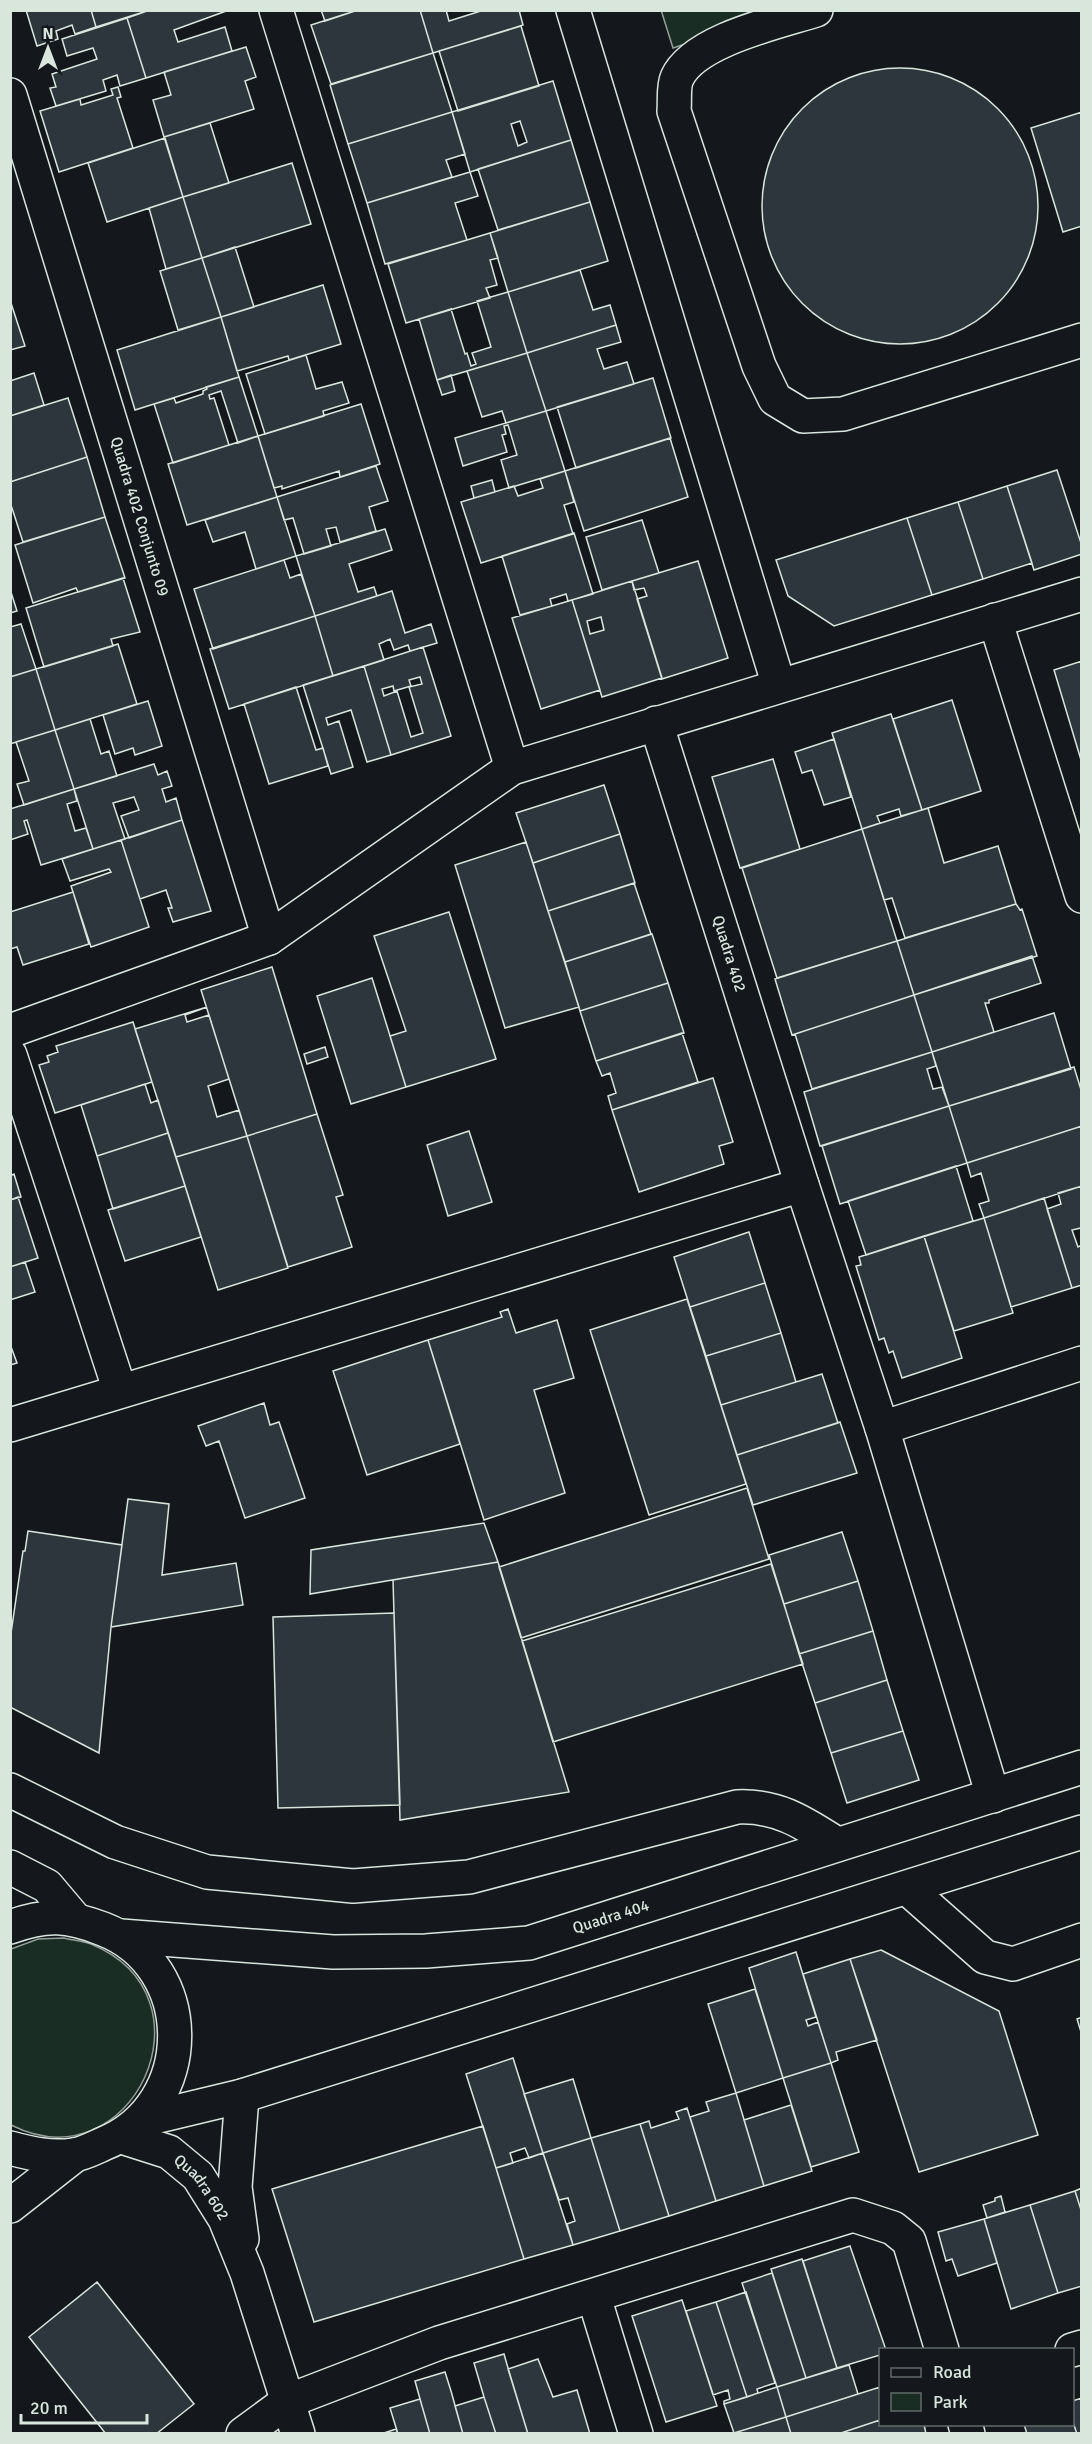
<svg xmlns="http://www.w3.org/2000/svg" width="1092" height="2444" font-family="Signika,sans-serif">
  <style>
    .green { fill: #1a2d24; stroke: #939e99; stroke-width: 1.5 }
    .building { fill: #2c363c; stroke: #d8e6dc; stroke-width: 1.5; fill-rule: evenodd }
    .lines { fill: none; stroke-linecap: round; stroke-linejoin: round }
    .minor-casing { stroke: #d8e6dc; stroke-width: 36 }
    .major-casing { stroke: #d8e6dc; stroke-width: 36 }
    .minor { stroke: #14181c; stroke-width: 33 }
    .major { stroke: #14181c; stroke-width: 33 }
    .labels { text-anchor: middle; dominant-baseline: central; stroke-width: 4.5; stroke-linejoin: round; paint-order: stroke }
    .street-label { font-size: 16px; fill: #d8e6dc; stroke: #14181c }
  </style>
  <rect width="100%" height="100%" fill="#14181c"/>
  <path class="green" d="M661 10 787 11 673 48Z
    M64 1938C72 1940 82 1941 91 1944 220 1997 132 2186 11 2125V1949L38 1939Z"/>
  <path class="building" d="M26 10H91L96 27 75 34 72 25 56 31 58 39 37 46Z
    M91 10H150L96 27Z
    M150 10H229L174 30 178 42 225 27 232 51 146 78 127 18Z
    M321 10H358L325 21Z
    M358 10H420L433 53 331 84 311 25Z
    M420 10H446L449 21 484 10H519L523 25 433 53Z
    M127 18 146 78 120 86 117 75 103 80 106 91 56 106 50 88 56 87 52 74 97 59 93 48 67 56 62 39Z
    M521 26 539 86 458 111 439 51Z
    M246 47 256 77 245 81 254 109 164 137 153 100 171 95 164 72Z
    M433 53 452 112 348 144 330 85Z
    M762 206a138 138 0 1 1 276 0a138 138 0 1 1-276 0Z
    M553 81 571 140 470 172 452 112ZM520 121 527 142 518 146 511 124Z
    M118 87 121 97 117 98 133 148 59 172 40 111 80 99 81 105 113 95 111 89Z
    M452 112 465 154 446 160 452 177 367 203 348 144Z
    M1082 112V226L1063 232 1031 128Z
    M210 123 229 183 183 197 164 137Z
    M165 138 183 197 107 222 88 163Z
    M571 140 590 202 498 230 478 169Z
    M292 163 311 224 202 258 183 197Z
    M470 172 478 196 455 203 467 240 385 264 367 203Z
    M183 197 202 258 166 269 149 208Z
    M590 202 608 261 508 292 490 233Z
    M490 233 498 258 490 260 497 285 486 288 490 298 406 323 388 264Z
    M235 247 254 307 221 317 202 258Z
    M202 258 221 317 178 330 160 271Z
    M580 270 593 310 610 305 616 325 527 353 508 292Z
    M323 285 341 344 289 360 288 356 237 371 221 317Z
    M508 292 527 353 437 380 419 319 451 309 465 354 467 353 471 366 476 364 472 353 491 347 477 301Z
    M10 300 25 346 10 350Z
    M221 317 239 377 135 410 117 350Z
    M616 325 621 342 597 349 604 369 627 362 634 384 546 411 527 353Z
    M527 353 546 411 506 423 502 411 482 417 467 371Z
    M306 355 316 389 342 382 349 403 323 411 324 416 265 434 246 374Z
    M34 373 44 405 10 416V381Z
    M451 375 455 391 442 395 437 380Z
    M239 377 258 436 238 443 221 391 209 395 210 399 214 398 229 445 173 463 154 404 174 398 176 403 203 394V391L207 389 206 387Z
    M653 378 671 438 576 468 557 407Z
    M68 398 87 457 10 482V416Z
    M361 404 380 464 340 477 339 471 282 489V486L274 488 258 436Z
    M546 411 565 471 509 488 501 460 517 455 508 425 504 426 506 434 502 435 507 452 463 466 455 438Z
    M258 436 277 497 187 525 168 464Z
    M670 438 688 497 584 531 565 471Z
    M87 457 105 517 23 542 10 502V482Z
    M376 466 388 501 369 507 376 531 340 542 336 527 326 529 331 546 304 554 293 518 284 520 277 497Z
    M1057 470 1082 546V554L1034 570 1007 486Z
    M565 471 574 502 564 505 573 534 481 563 461 502 514 486 518 496 543 488 540 479Z
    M492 480 495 492 474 498 471 486Z
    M1007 486 1032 563 983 579 958 502Z
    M277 497 296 556 256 569 245 532 213 542 205 520Z
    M958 502 983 579 932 595 907 518Z
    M105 517 125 578 78 592 76 588 33 603 15 545Z
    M907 518 932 595 834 626 788 596 776 560Z
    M642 520 659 573 602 590 586 537Z
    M385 529 392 550 349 564 358 592 374 587 377 596 315 616 296 556Z
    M574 533 593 594 568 601 566 594 550 599 552 606 520 615 502 556Z
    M284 560 290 578 301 574 315 616 213 649 194 589Z
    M698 561 728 658 662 679 637 599 647 596 644 588 634 590 632 581Z
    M123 578 140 632 111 639 113 646 44 667 26 608Z
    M632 581 662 678 602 697 572 600ZM601 617 604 630 590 634 587 621Z
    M10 589 17 611 10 613Z
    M392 591 405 633 431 624 437 643 410 651 408 645 394 650 390 639 379 644 384 660 333 676 315 616Z
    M572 600 600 690 541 709 512 618Z
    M315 616 333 676 229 709 210 649Z
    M21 624 36 669 10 677V627Z
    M118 644 137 704 55 730 36 669Z
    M423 647 451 736 391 755 364 666ZM420 677 422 684 409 687 423 733 411 737 397 691 384 696 382 689 393 686 394 691 411 686 409 680Z
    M1082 661V760H1081L1054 670Z
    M364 666 391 755 367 762 351 710 326 718 328 725 339 721 353 767 331 774 303 685Z
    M36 669 55 730 10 744V677Z
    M296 687 316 750 323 748 328 766 269 784 244 704Z
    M952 700 981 791 922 810 893 719Z
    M148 701 162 746 135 755 133 748 115 754 103 715Z
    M891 714 922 810 901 816 899 809 877 816 880 823 862 829 832 733Z
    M90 719 101 754 109 751 117 776 74 789 55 730Z
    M55 730 74 789 24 805 17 784 29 781 16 742Z
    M834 739 851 797 824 805 812 770 802 773 795 752Z
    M773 759 800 849 740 868 712 777Z
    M154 764 158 775 167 771 172 786 162 789 166 802 176 798 182 820 129 838 121 816 139 810 134 797 113 803 125 839 93 849 74 789Z
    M604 785 620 834 533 863 516 813Z
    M74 789 77 801 67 804 75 831 86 828 93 849 41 865 27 820 24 821 28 834 10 840V809Z
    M928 808 944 863 998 846 1016 904 905 938 892 898 884 900 862 829Z
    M182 820 211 911 173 922 168 908H172L166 890 140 899 121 840Z
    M862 829 897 941 777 978 742 868Z
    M620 834 635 883 548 911 533 863Z
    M121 840 149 927 91 947 71 886 111 872 109 869 70 881 62 859Z
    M526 842 579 1007 505 1028 455 865Z
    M634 883 651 934 565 962 548 911Z
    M73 892 89 944 23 965 17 947 10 949V912Z
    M1016 904 1020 910 1022 909 1037 956 914 995 897 941Z
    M449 912 496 1059 406 1087 390 1036 406 1031 374 936Z
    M652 934 668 983 580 1011 565 962Z
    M897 941 914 995 792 1035 775 979Z
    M1032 956 1041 983 989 1000V1003H985L994 1032 932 1052 914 995Z
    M272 967 317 1114 247 1136 201 990Z
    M372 978 406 1087 351 1104 317 996Z
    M668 983 684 1033 596 1061 580 1011Z
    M914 995 932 1052 812 1089 795 1034Z
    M207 1007 185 1015 187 1022 209 1015 229 1079 208 1086 217 1117 239 1110 247 1136 176 1157 135 1029Z
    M1054 1013 1071 1069 949 1106 932 1052Z
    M133 1022 152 1082 55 1113 39 1065 49 1062 47 1056 58 1052 56 1046Z
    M682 1033 698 1082 612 1110 608 1096 616 1093 610 1073 602 1076 596 1061Z
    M325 1047 328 1057 307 1064 304 1054Z
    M932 1052 936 1066 927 1069 933 1089 942 1087 949 1106 820 1146 804 1092Z
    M1074 1067 1082 1093V1126L967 1163 949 1106Z
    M713 1078 733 1142 719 1146 724 1164 639 1192 612 1110Z
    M145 1084 151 1103 158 1100 168 1133 97 1156 81 1105Z
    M949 1106 967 1163 840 1204 822 1146Z
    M317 1114 343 1195 336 1197 352 1247 288 1267 247 1136Z
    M1082 1126V1186L984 1218 979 1204 989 1201 981 1173 971 1177 967 1163Z
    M469 1131 492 1202 448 1216 427 1145Z
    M168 1133 185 1186 113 1209 97 1156Z
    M247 1136 288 1268 218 1290 176 1157Z
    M956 1166 973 1221 866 1255 848 1201Z
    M14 1174 21 1197 10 1200V1176Z
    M185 1186 201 1237 125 1261 108 1210Z
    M1082 1186V1231L1081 1228 1072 1230 1078 1247 1082 1245V1285L1072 1288 1047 1209 1061 1204 1058 1193Z
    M18 1197 38 1258 10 1267V1200Z
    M1044 1198 1072 1288 1011 1307 984 1218Z
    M984 1218 1013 1313 954 1331 924 1236Z
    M749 1232 765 1283 690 1307 674 1257Z
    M924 1236 962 1358 902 1378 893 1351 889 1353 884 1338 879 1340 856 1266 861 1265 859 1257Z
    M25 1262 35 1292 10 1300V1267Z
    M765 1283 781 1333 706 1356 690 1307Z
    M687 1299 746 1484 649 1515 590 1330Z
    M508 1309 516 1333 557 1320 574 1378 534 1390 565 1493 484 1520 428 1340 502 1317 500 1312Z
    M781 1333 796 1382 721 1405 706 1356Z
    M428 1340 460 1444 367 1475 333 1371Z
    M10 1344 17 1363 10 1365Z
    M822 1374 838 1423 737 1455 721 1405Z
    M264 1403 270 1425 279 1422 305 1498 245 1518 219 1441 206 1446 198 1426Z
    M840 1422 857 1473 753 1505 737 1455Z
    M747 1488 769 1559 521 1638 499 1567Z
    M128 1499 169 1504 162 1575 236 1563 243 1605 111 1627Z
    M484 1523 498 1562 310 1594 311 1550Z
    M28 1531 122 1545 111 1627 99 1753 10 1707V1640L23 1551H25Z
    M842 1532 858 1581 784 1604 769 1555Z
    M498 1562 569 1792 400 1820 393 1580Z
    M771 1564 803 1664 553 1742 522 1641Z
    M858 1581 873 1631 799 1654 784 1604Z
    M394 1613 400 1805 278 1808 273 1617Z
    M873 1631 887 1680 815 1703 799 1654Z
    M887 1680 903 1731 831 1753 815 1703Z
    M903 1731 919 1780 847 1803 831 1753Z
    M881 1950 999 2011 1038 2135 919 2172 850 1959Z
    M796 1952 816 2017 806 2020 808 2026 818 2022 831 2063 783 2078 749 1968Z
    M850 1959 877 2040 836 2052 838 2060 831 2063 803 1974Z
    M755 1989 783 2078 736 2093 708 2004Z
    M1082 2017V2035L1077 2019Z
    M513 2058 543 2153 529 2158 525 2148 510 2153 513 2163 496 2168 466 2074Z
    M831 2063 859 2152 811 2167 783 2078Z
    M573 2079 591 2138 543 2153 524 2094Z
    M736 2093 764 2186 716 2201 690 2117 709 2111 706 2102Z
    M791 2105 812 2171 764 2186 744 2120Z
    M687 2108 716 2201 669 2216 640 2124 649 2121 651 2128 679 2119 676 2112Z
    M640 2124 669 2216 620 2231 591 2138Z
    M483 2126 524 2259 314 2322 272 2189Z
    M591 2138 620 2231 573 2245 567 2224 575 2221 568 2198 559 2200 543 2153Z
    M543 2153 573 2245 524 2259 496 2168Z
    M1082 2188V2213L1075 2191Z
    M1075 2191 1082 2213V2286L1058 2293 1030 2205Z
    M1001 2196 1005 2212 987 2218 983 2205 995 2201V2198Z
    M1030 2205 1058 2293 1011 2309 984 2219Z
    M984 2219 997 2263 958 2276 952 2259 946 2261 938 2232Z
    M850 2246 886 2350H880V2355L837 2368 803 2261Z
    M802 2259 837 2368 806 2378 771 2269Z
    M772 2273 806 2378 777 2387 742 2283Z
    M97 2282 194 2404 156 2434H106L29 2337Z
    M746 2292 775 2383 757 2389 758 2393 747 2397 716 2302Z
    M682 2300 717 2406 666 2422 632 2316Z
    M716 2302 747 2397 724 2404V2401L730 2399 728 2390 713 2395 686 2311Z
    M504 2354 508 2368 528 2434H496L484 2397 474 2363Z
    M538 2359 553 2397 577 2390 590 2434H528L508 2369Z
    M849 2365 858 2394 786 2417 777 2387Z
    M445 2372 451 2391 463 2434H430L420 2399 415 2381Z
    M777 2387 786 2417 734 2433 724 2404Z
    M880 2387V2420L838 2434H791L786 2417Z
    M484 2397 496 2434H463L455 2406Z
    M1082 2398V2434H1077L1072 2419V2401Z
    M420 2399 430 2434H398L390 2408Z
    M786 2417 791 2434H731L734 2433Z
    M1072 2419 1077 2434H1027L1024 2424H1072Z
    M880 2420V2424H924L926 2434H838Z
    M396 2429 398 2434H381Z"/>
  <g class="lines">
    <defs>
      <g id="minor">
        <path d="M276 10 512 768"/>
        <path d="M573 10 779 686"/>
        <path d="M816 10C779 22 694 40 677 78 673 87 675 101 674 111L759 366 775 399 803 416 843 414 1082 340"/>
        <path id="s1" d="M10 95 269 938"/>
        <path d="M995 620 1082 896"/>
        <path id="s2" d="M656 723 802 1185 882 1428 993 1796"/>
        <path d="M10 1031 269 938 512 768 1082 594"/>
        <path d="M10 1055 120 1391"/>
        <path d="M10 1425 802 1185"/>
        <path d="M882 1428 1082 1363"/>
        <path d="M10 1790 115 1842 207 1872 353 1886 469 1877 737 1807C778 1805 804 1823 837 1844"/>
        <path d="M907 1888 985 1957 1013 1964 1082 1940"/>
        <path d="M242 2096 235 2187 242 2239"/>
        <path id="s3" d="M122 2137 169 2152 198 2176 225 2219 247 2273 298 2434"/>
        <path d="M594 2297 636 2434"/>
        <path d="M1072 2350 1082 2347"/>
        <path d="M965 2424 968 2434"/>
        <path d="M243 2434 288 2401 439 2343 853 2215 893 2228 909 2241 942 2350"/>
      </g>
      <g id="major">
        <path d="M10 1867 47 1886 74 1918"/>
        <path d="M10 1927C47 1914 67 1915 103 1929 199 1966 198 2106 103 2144 94 2148 83 2154 73 2155 51 2158 32 2154 10 2148"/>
        <path id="s4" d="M121 1936 333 1952 426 1951 529 1943 1082 1767"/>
        <path d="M142 2120 242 2096 1082 1832"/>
        <path d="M10 2206 75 2155"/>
      </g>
    </defs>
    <use href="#minor" class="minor-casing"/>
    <use href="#major" class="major-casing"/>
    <use href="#minor" class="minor"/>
    <use href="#major" class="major"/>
  </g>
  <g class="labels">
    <g class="street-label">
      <text stroke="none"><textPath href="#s1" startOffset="441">Quadra 402 Conjunto 09</textPath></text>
      <text stroke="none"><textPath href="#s2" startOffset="242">Quadra 402</textPath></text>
      <text stroke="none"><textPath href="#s4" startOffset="495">Quadra 404</textPath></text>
      <text stroke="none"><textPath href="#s3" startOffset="98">Quadra 602</textPath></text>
    </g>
  </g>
  <rect width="1092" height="2444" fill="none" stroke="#d8e6dc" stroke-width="24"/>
  <rect x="879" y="2348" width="195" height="78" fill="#14181c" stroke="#626a69" stroke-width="1.5"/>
  <rect x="891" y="2368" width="30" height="9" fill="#14181c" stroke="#626a69" stroke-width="1.5"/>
  <text x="933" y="2378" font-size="18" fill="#d8e6dc">Road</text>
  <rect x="891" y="2393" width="30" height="18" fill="#1a2d24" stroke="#626a69" stroke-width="1.5"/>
  <text x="933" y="2408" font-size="18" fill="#d8e6dc">Park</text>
  <g transform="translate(48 48)" stroke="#14181c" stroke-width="4.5" paint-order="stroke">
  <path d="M0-4.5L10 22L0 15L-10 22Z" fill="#d8e6dc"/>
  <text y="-9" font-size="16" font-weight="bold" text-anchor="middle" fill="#d8e6dc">N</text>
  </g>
  <path d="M21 2414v9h126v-9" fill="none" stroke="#d8e6dc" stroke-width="3"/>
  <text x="30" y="2414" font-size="18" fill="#d8e6dc" stroke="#14181c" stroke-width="4.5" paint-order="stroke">20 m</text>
</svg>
